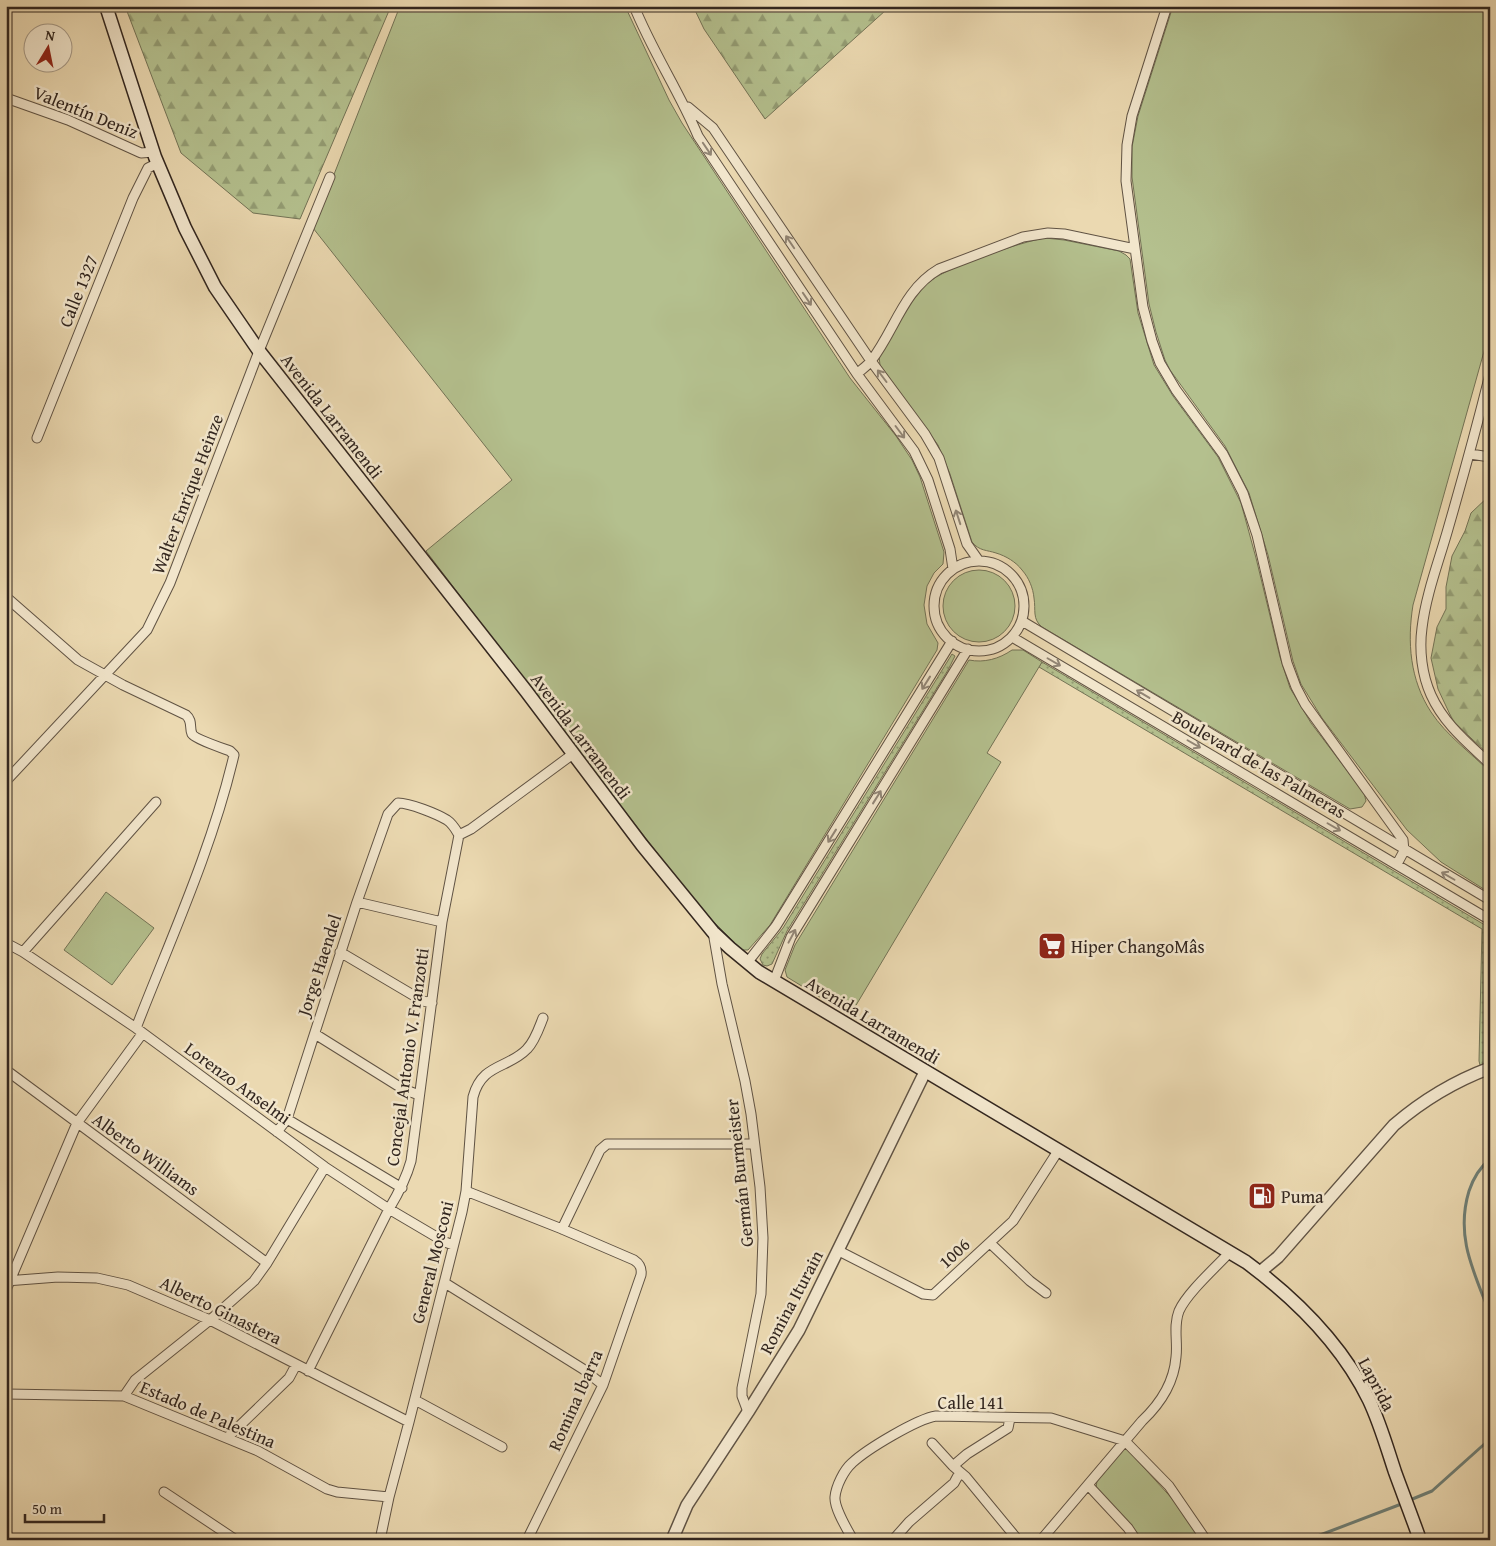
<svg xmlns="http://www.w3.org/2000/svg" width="1496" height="1546" font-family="'Gentium Book Plus',serif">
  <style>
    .grass { fill: url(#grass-dots); stroke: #737356 }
    .forest { fill: url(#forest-firs); stroke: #737356 }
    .green { fill: #b4c08e; stroke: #737356 }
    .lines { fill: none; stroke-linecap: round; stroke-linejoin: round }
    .stream { stroke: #6f7f76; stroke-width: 3 }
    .minor-casing { stroke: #605344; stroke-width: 11 }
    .tertiary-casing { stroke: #605344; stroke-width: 14 }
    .secondary-casing { stroke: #32261f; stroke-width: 15 }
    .minor { stroke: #f2e6cc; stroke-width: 9 }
    .tertiary { stroke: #f2e6cc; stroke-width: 11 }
    .secondary { stroke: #f2e6cc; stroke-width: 12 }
    .oneway { stroke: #928676 }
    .labels { text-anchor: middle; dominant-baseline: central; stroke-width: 5; stroke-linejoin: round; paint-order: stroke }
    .street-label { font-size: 18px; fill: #32261f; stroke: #f2e6cc }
    .poi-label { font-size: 18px; fill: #32261f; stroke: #f2e6cc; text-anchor: start }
  </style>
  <defs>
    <pattern id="grass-dots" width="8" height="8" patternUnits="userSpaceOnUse" patternTransform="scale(1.25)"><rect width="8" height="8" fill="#b4c08e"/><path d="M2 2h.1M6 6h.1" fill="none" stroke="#939c73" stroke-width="1.8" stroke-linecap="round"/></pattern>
    <pattern id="forest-firs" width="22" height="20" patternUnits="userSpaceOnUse" patternTransform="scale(1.25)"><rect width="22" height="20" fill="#b4c08e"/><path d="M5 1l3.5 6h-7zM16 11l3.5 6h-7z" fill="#939c73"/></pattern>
  </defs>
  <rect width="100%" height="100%" fill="#ebd9b1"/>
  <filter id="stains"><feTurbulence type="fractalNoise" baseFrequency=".004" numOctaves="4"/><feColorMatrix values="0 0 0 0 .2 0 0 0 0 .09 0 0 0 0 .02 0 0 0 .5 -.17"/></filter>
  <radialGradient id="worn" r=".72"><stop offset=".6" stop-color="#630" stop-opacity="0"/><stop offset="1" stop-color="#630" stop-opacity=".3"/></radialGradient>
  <path class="grass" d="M952 654 955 656 948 670 787 931 772 964 767 966 763 965 760 959 762 954 783 928Z
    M1042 662 1490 928V1061L1480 1065 1479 1061 1482 929 1039 667Z"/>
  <path class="forest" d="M125 6H391L300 219 253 213 181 153Z
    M693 6H887L886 10 765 119 704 29Z
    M1490 495V756L1453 721 1438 689 1431 658 1437 627 1446 609V587L1452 556 1465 531 1471 513Z"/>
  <path class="green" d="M400 6H625L669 100 682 123 850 378 896 436 912 460 920 477 944 552 943 564 934 573 927 586 924 605 927 624 938 643 937 650 770 925 748 950H743L739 947 700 908 582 756 426 551 512 480 313 228Z
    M1173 6H1490V330L1413 605C1407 642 1410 680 1431 712 1446 735 1471 753 1490 772V893L1441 862 1407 830 1322 718 1301 684 1293 661 1268 555 1249 493 1225 446 1170 370 1165 360 1156 332 1149 304 1132 177V147L1138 116Z
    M1045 238 1064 240 1119 251 1126 255 1130 259 1138 313 1154 365 1173 396 1218 457 1241 503 1256 558 1280 657 1290 688 1311 723 1364 793 1366 801 1362 807 1350 809 1042 627C1032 619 1036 610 1034 598 1033 588 1029 578 1022 570 1016 562 1006 556 996 553 987 550 979 551 972 542L950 474 938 445 880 365 879 356C892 332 908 301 928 283 943 268 1024 241 1045 238Z
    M943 606a36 36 0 1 1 72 0a36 36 0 1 1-72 0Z
    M1012 650H1023L1042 662 987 753 1001 762 852 1012 849 1014 846 1013 787 977 785 970 795 945 969 660C984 663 999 659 1012 650Z
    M106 892 154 928 112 985 64 950Z
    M1125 1447 1177 1504 1200 1540H1140L1096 1488 1097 1481Z"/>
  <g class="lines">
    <path class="stream" d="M1490 1159C1479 1168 1473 1179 1469 1191 1455 1237 1474 1272 1490 1314
      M1410 1500 1432 1491 1490 1439
      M1307 1540 1404 1503"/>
    <defs>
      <path id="minor" d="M634 6C652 51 679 91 698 136L857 374 914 451 928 480 950 549 953 569
        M1167 6 1132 116 1127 145 1126 181 1143 307 1152 341 1160 363 1176 390 1223 454 1243 493 1257 535 1287 663 1296 687 1305 704 1403 840 1404 851 1397 864
        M6 98 68 120 141 153 154 152
        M688 107 713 128 871 361 925 434 939 458 967 544 979 561
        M857 374C861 370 867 366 871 361 895 330 903 290 939 269L1023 237 1048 233 1064 234 1135 249
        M1490 374C1477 426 1463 477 1448 529 1439 561 1426 594 1422 628 1419 650 1422 675 1431 695 1444 724 1468 743 1490 764
        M37 438 133 198 148 168 158 163
        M1470 454 1490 457
        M934 606a45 45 0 1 1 90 0a45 45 0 1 1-90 0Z
        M6 597 78 660 123 685 186 715C193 721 189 727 192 734 195 739 222 748 230 751L234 755C212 849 171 938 136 1028
        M1022 621 1490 900
        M1012 637 1490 920
        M6 781 147 630 170 583 259 351 330 177
        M459 835 471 829 573 754
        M357 902 442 922
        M713 932 722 984 745 1081 751 1114 760 1187 763 1238 761 1294 742 1388V1396L748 1412
        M6 943 23 952 136 1028 325 1167 389 1209 445 1242 453 1245
        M23 952 156 802
        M340 952 423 1001 432 1003
        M747 963 776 926 952 641
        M774 981 791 937 968 649
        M315 1034 403 1089 419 1095
        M6 1070 267 1263
        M287 1119 402 1188
        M277 1132 287 1119 357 902 388 814 398 803C410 803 437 814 447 820 453 824 456 830 459 835L442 922 411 1161C406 1179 398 1194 389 1209L308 1371
        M466 1191 562 1229 634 1260C640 1264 642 1268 641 1275L603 1385 527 1540
        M562 1229 600 1150 607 1144H754
        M990 1243 1030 1281 1046 1293
        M839 1251 923 1294 933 1295 1013 1221 1058 1151
        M6 1281 58 1277 97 1278 128 1285 210 1320 409 1422
        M445 1283 583 1369 603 1385
        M6 1290 77 1123 142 1034
        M6 1394 124 1396 258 1451 327 1489 337 1492 389 1497
        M124 1396 135 1380 210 1320 254 1281 267 1263 325 1167
        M415 1400 502 1447
        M1010 1418 1008 1428 967 1454 953 1466 966 1477 1018 1540
        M227 1438 289 1378 296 1365
        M932 1443 953 1466
        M1088 1485 1128 1528 1136 1540
        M164 1492 236 1540
        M380 1540 389 1497 409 1422 462 1212 466 1191 473 1097C482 1063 508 1069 527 1049 535 1041 539 1028 543 1018
        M853 1540C847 1529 834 1508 835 1497 836 1486 844 1470 852 1463 867 1449 917 1419 936 1416L1051 1418 1125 1441 1169 1486 1206 1540
        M893 1540 909 1522 954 1483 960 1472
        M1041 1540 1142 1421C1160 1404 1174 1383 1176 1357 1178 1342 1173 1326 1179 1311 1187 1293 1215 1268 1230 1252"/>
      <path id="tertiary" d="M1260 1272 1278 1257 1394 1125C1422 1101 1455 1081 1490 1068
        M672 1540 687 1505 748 1412 799 1330 925 1072"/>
      <path id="secondary" d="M106 6 155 157 185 228 215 287 259 351 526 691 642 845 713 932 730 948 759 972 1246 1262C1296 1299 1341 1343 1369 1400 1380 1423 1387 1448 1395 1472 1403 1494 1412 1517 1420 1540"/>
    </defs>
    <use href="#minor" class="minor-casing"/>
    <use href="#tertiary" class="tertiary-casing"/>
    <use href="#secondary" class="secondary-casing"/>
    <use href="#minor" class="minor"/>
    <use href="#tertiary" class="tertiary"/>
    <use href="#secondary" class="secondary"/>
  </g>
  <defs><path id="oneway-shaft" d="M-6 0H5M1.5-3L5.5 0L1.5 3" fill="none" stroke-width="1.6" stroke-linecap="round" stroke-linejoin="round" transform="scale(1.25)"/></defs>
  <g class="oneway">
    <use href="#oneway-shaft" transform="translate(707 149) rotate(56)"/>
    <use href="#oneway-shaft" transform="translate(790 242) rotate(-124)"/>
    <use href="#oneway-shaft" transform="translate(807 299) rotate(56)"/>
    <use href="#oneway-shaft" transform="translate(882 376) rotate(-127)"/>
    <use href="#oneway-shaft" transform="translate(900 432) rotate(53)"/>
    <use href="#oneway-shaft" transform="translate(958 517) rotate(-108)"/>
    <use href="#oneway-shaft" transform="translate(1054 662) rotate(30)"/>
    <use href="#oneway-shaft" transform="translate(926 683) rotate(122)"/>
    <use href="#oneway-shaft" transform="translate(1143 694) rotate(-149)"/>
    <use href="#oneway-shaft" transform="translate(1194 744) rotate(30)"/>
    <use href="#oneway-shaft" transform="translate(877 797) rotate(-58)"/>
    <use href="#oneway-shaft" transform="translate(1334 827) rotate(30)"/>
    <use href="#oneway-shaft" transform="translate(832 836) rotate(122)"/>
    <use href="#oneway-shaft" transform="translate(1448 876) rotate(-150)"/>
    <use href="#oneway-shaft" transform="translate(792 936) rotate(-62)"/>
  </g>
  <defs>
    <symbol id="supermarket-square" viewBox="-11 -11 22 22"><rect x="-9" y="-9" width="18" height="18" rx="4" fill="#8f2418" stroke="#f2e6cc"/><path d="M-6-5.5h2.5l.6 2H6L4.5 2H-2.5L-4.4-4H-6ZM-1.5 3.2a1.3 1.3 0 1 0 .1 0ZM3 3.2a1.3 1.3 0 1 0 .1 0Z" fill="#fff"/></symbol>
    <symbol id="fuel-square" viewBox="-11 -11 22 22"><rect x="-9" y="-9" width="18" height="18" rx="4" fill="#8f2418" stroke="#f2e6cc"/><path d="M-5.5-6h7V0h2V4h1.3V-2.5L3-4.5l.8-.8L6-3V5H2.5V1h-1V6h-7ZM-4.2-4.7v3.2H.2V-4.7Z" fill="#fff"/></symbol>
  </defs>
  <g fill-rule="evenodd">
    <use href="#supermarket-square" x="1036" y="930" width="32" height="32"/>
    <use href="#fuel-square" x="1246" y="1180" width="32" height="32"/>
  </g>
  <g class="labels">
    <g class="street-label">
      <text transform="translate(86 112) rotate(22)">Valentín Deniz</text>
      <text transform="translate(78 291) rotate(-68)">Calle 1327</text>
      <text transform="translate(332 416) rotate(52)">Avenida Larramendi</text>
      <text transform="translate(187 494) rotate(-69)">Walter Enrique Heinze</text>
      <text transform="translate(581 736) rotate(53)">Avenida Larramendi</text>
      <text transform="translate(1259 764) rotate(30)">Boulevard de las Palmeras</text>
      <text transform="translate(319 965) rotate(-72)">Jorge Haendel</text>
      <text transform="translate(873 1020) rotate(31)">Avenida Larramendi</text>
      <text transform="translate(407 1057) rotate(-82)">Concejal Antonio V. Franzotti</text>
      <text transform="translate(238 1083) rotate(36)">Lorenzo Anselmi</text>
      <text transform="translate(146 1154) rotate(36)">Alberto Williams</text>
      <text transform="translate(739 1173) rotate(-96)">Germán Burmeister</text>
      <text transform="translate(954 1253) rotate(-43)">1006</text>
      <text transform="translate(432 1262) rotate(-76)">General Mosconi</text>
      <text transform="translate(791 1302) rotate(-62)">Romina Iturain</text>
      <text transform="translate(221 1310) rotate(26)">Alberto Ginastera</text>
      <text transform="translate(1377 1384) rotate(62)">Laprida</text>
      <text transform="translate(575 1400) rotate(-66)">Romina Ibarra</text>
      <text x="971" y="1402">Calle 141</text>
      <text transform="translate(208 1414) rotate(23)">Estado de Palestina</text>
    </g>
    <g class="poi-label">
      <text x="1071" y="946">Hiper ChangoMâs</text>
      <text x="1281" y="1196">Puma</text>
    </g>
  </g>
  <rect width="1496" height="1546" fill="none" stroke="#ebd9b1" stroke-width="25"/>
  <rect x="8" y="8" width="1481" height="1531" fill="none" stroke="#32261f" stroke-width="2.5"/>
  <rect x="12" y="12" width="1471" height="1521" fill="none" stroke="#32261f"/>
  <g transform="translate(48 48) rotate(10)"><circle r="24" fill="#f2e6cc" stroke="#a59987"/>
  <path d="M0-4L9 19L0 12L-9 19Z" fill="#8f2418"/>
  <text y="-8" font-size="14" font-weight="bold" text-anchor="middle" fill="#32261f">N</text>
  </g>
  <path d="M25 1514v8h79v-8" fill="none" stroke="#32261f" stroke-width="2.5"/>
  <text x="32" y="1514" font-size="15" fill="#32261f" stroke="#f2e6cc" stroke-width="4" paint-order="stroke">50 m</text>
  <rect width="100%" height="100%" filter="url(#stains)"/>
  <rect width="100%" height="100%" fill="url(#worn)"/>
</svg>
